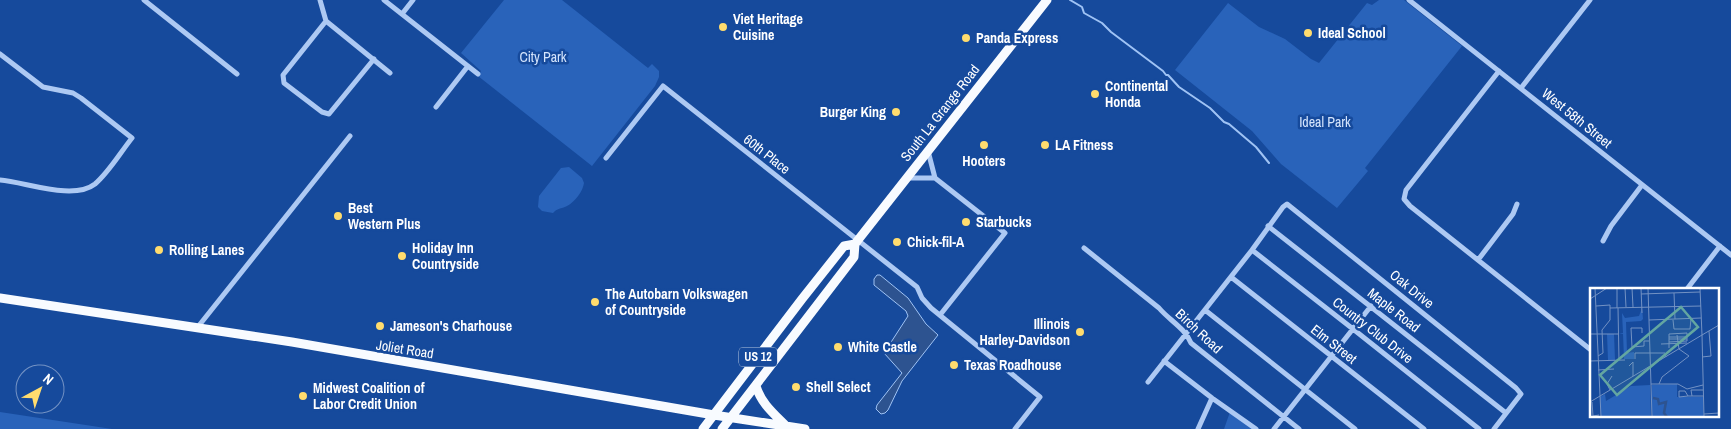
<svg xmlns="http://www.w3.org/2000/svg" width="1731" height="429" font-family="'Archivo Narrow',sans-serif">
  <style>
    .green { fill: #2963ba }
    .water { fill: #2d5390; stroke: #9fc3f5 }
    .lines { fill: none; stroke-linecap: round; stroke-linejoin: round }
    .stream { stroke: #9fc3f5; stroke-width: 2 }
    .street { stroke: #adc9f3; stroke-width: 5 }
    .primary { stroke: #f8fbff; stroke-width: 9 }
    .poi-dot { fill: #ffdc6e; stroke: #164a9c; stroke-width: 2 }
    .labels { text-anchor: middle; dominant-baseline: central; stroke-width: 5; stroke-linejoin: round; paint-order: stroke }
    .shield { fill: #164a9c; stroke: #b9c9e1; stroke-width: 1 }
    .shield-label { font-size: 12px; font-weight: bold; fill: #fff }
    .poi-label { font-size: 14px; font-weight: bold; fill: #fff; stroke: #164a9c; text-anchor: start }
    .park-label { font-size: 14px; fill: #d5e5fd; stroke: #164a9c }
    .street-label { font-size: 14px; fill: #fff; stroke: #164a9c }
    .inset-river { fill: none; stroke: #2d5390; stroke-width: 2.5 }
    .inset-road { fill: none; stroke: #7392c4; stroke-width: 1 }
    .view { fill: #63a6a1; fill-opacity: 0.15; stroke: #63a6a1; stroke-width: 2.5 }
    .inset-edge { fill: none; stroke: #fff; stroke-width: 2.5 }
  </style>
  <rect width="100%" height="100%" fill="#164a9c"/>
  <path class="green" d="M504 0H562L648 68 652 64 659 71V77L655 86 592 166 478 76 481 71 461 53Z
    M1379 0H1404L1462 46 1365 168 1368 171 1337 208 1281 164 1252 131 1175 70 1228 3 1259 27 1285 39 1311 59 1319 63 1367 3 1372 5Z
    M569 167 582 178 584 183C583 191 575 202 567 206 561 209 557 208 553 213L542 211 538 207 539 196 561 168Z
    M0 412 112 429H0Z
    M1230 412 1253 429H1224Z"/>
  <path class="water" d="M877 275H880L908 298 926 324 938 335 902 381 888 410 885 413 881 414 876 409 877 405 902 373 884 353 908 316 906 311 874 285V279Z"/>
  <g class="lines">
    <path class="stream" d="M1070 0 1082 7 1084 13 1102 23 1111 32 1163 71 1166 75H1168L1179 87 1210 108 1224 122 1229 124 1256 147 1269 163"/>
    <path class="street" d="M144 0 237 74
      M320 0 326 21 390 73
      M384 0 478 74
      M1409 0 1731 255
      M402 14 413 0
      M326 21 283 75 284 83 322 112 329 114 374 59
      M0 54 43 87 73 93 81 98 132 138C120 153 109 172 95 184 73 201 26 182 0 180
      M1499 71 1406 190 1404 199 1410 206 1591 350
      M1521 88 1590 0
      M436 107 468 66
      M928 151 935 178
      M606 158 663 86 917 287 922 298 931 308 1040 397 1015 429
      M907 178H935L1005 233 940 315
      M1268 226 1506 413
      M1603 241 1611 226 1642 185
      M1084 248 1159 308C1169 320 1185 328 1191 343L1299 429
      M1252 250 1353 329 1479 429
      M1478 260 1513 214 1517 204
      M1231 277 1424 429
      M1687 289 1720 246
      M1205 310 1355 429
      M197 328 350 136
      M1164 361 1212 398 1256 429
      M1148 382 1252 250 1283 207 1287 204 1516 388 1521 394 1494 429
      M1198 429 1212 398
      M1274 429 1371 306"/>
    <path class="primary" d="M0 298 292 342 714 415 805 429
      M756 386C761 403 773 413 785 425
      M703 429 802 299 844 246 855 244
      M722 429 854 257 855 244 858 240 1047 0"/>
  </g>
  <g class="poi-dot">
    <circle cx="723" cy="27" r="5"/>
    <circle cx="1308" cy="33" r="5"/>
    <circle cx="966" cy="38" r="5"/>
    <circle cx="1095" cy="94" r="5"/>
    <circle cx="896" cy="112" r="5"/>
    <circle cx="984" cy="145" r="5"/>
    <circle cx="1045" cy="145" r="5"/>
    <circle cx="338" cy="216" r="5"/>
    <circle cx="966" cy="222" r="5"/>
    <circle cx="897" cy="242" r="5"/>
    <circle cx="159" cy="250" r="5"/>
    <circle cx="402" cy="256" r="5"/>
    <circle cx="595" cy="302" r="5"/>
    <circle cx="380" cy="326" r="5"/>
    <circle cx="1080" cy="332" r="5"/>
    <circle cx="838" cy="347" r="5"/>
    <circle cx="954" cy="365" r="5"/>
    <circle cx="796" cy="387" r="5"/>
    <circle cx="303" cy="396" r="5"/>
  </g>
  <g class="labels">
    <rect class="shield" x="739" y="347.5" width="38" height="19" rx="4"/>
    <g class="shield-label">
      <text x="758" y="357">US 12</text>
    </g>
    <g class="poi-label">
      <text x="733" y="19">Viet Heritage<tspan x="733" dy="16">Cuisine</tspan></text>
      <text x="1318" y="33">Ideal School</text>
      <text x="976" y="38">Panda Express</text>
      <text x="1105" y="86">Continental<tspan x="1105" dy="16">Honda</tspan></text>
      <text x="886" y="112" text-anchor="end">Burger King</text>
      <text x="1055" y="145">LA Fitness</text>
      <text x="984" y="161" text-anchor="middle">Hooters</text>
      <text x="348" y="208">Best<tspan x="348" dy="16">Western Plus</tspan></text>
      <text x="976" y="222">Starbucks</text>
      <text x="907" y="242">Chick-fil-A</text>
      <text x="412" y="248">Holiday Inn<tspan x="412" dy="16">Countryside</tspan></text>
      <text x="169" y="250">Rolling Lanes</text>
      <text x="605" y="294">The Autobarn Volkswagen<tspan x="605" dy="16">of Countryside</tspan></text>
      <text x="1070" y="324" text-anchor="end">Illinois<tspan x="1070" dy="16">Harley-Davidson</tspan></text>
      <text x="390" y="326">Jameson's Charhouse</text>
      <text x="848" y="347">White Castle</text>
      <text x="964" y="365">Texas Roadhouse</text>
      <text x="806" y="387">Shell Select</text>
      <text x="313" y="388">Midwest Coalition of<tspan x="313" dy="16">Labor Credit Union</tspan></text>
    </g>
    <g class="park-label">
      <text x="543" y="57">City Park</text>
      <text x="1325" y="122">Ideal Park</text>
    </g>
    <g class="street-label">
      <text transform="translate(940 113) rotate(-52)">South La Grange Road</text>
      <text transform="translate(1577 118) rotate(39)">West 58th Street</text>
      <text transform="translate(767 154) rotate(38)">60th Place</text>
      <text transform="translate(1412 289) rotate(39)">Oak Drive</text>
      <text transform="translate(1394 310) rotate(38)">Maple Road</text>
      <text transform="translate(1373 330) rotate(38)">Country Club Drive</text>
      <text transform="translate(1199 331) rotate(43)">Birch Road</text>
      <text transform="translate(1334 344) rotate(38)">Elm Street</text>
      <text transform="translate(405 349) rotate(9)">Joliet Road</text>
    </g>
  </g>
  <g transform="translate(1590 288)">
    <rect width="129" height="129" fill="#164a9c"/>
    <path d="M52 20 53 31 51 33 36 34 37 65 44 64V71H34L33 46 29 45H33L32 25 35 30 49 28ZM17 46H24L25 72H18ZM87 96V109H113L114 129H62V97ZM60 97 61 129H11L10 109 15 106 16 113 41 98Z" fill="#2963ba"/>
    <path class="inset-river" d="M63 110 68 111 69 116 76 114 74 125 77 129"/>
    <path class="inset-road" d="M5 0 11 129M27 0V20M35 0 36 19M42 0 43 19M51 0 52 25M58 0 62 129M84 5 85 31M51 6 110 4M0 11 17 0M6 18 20 17V32L12 42 13 65 8 68M20 20 111 18M28 20 29 72M59 32 111 30M83 32 84 41H100L101 31M52 45V40H41L42 59 54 58V53H59M0 46H28M79 49H97M79 51H97M79 54 97 53M71 56 97 55M79 60V46L97 45V53M112 69 121 68 119 43M45 71V65H75L76 69M0 73 35 72M39 78 43 74V88M8 82 24 81M61 96H88L97 101 113 97M69 96 72 89 99 68 89 61 87 47M20 102 17 96 22 88M98 108 95 103H89V109L98 108H113M102 108 101 102H113M0 114 112 47 110 0M2 114 3 128 9 127M114 126 129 125M114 129 112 47 129 37"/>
    <path class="view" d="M91 19 108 39 27 107 10 87Z"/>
    <rect width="129" height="129" class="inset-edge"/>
  </g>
  <g transform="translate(40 389) rotate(40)"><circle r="24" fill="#164a9c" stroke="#7392c4"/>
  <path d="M0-4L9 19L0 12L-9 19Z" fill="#ffdc6e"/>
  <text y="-8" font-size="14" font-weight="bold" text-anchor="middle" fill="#ffffff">N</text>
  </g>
</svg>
